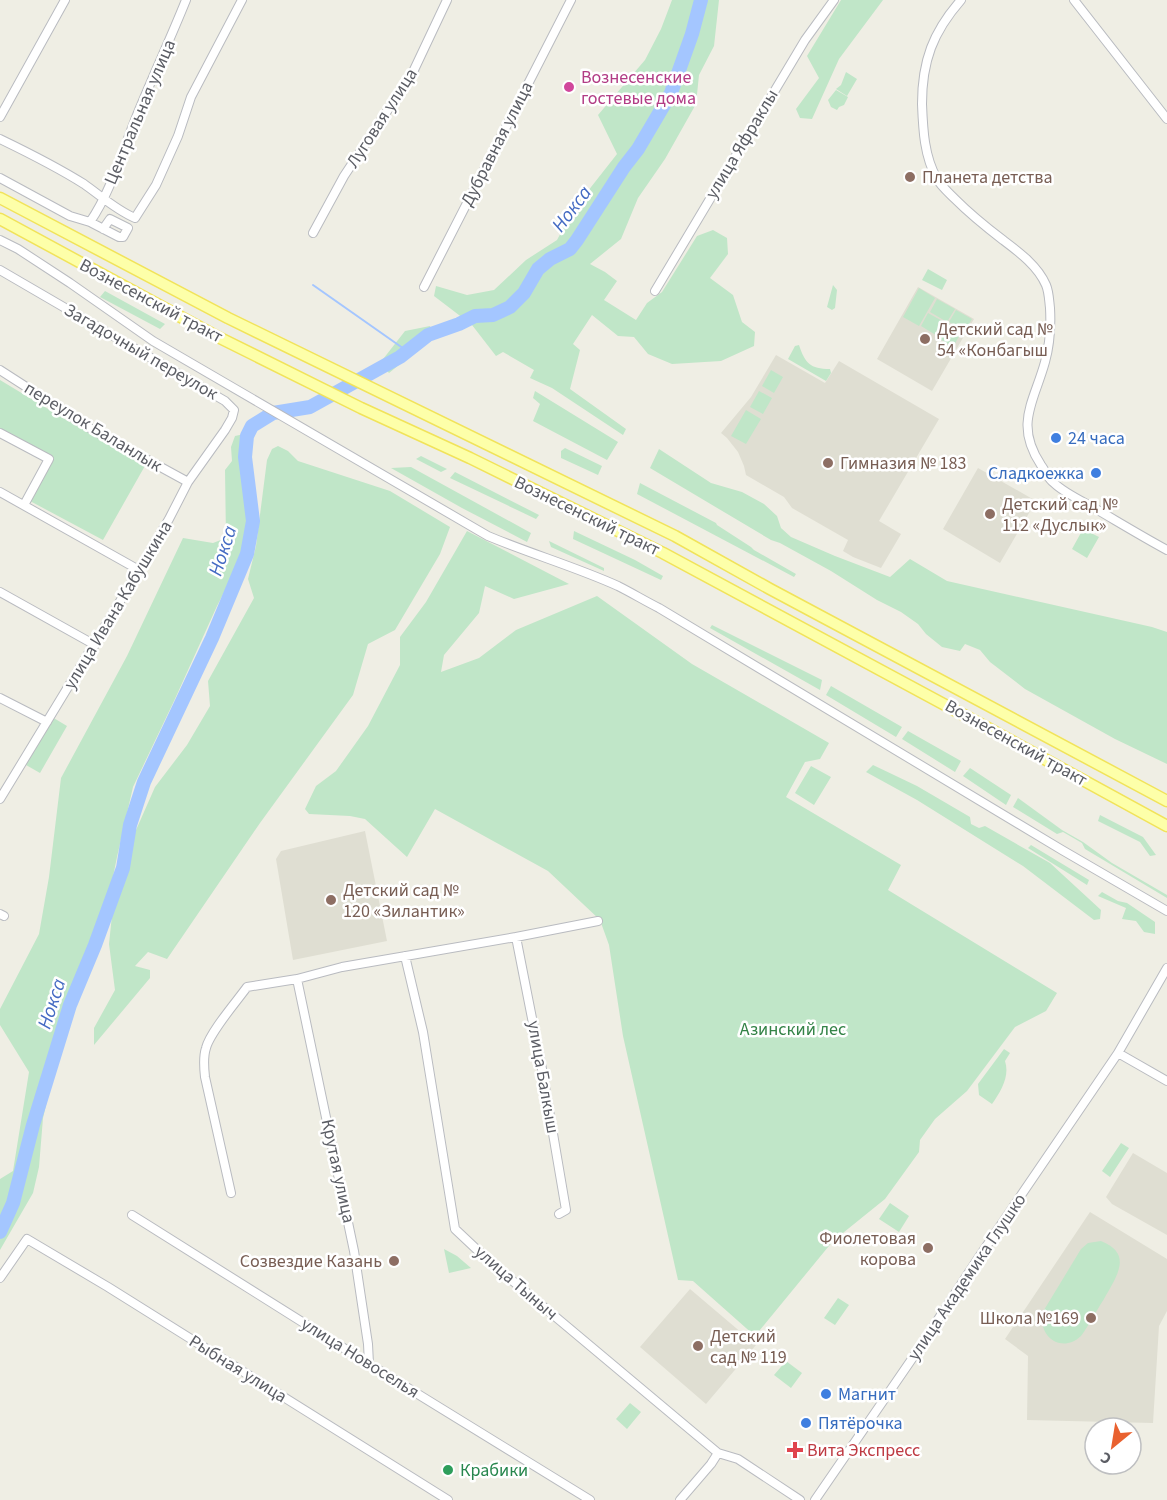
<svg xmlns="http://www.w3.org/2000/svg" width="1167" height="1500" font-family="'Source Sans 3',sans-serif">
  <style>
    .education { fill: #dfded2 }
    .green { fill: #c0e6c8 }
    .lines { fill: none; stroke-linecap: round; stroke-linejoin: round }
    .stream { stroke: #a4c6ff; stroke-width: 2 }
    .river { stroke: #a4c6ff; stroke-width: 14 }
    .minor-casing { stroke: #b9bbc0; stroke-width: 10 }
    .major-casing { stroke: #f1e35a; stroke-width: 13 }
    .minor { stroke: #fff; stroke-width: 8 }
    .major { stroke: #fdffa9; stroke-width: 10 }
    .hotel-dot { fill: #d1479c; stroke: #fff; stroke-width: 2 }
    .education-dot { fill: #8d6e63; stroke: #fff; stroke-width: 2 }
    .shop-dot { fill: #3f7fe0; stroke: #fff; stroke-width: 2 }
    .health-dot { fill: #e0444e; stroke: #fff; stroke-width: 2 }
    .leisure-dot { fill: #2e9e5b; stroke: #fff; stroke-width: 2 }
    .labels { text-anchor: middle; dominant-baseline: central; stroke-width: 5; stroke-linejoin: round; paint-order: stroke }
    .hotel-label { font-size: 18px; fill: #b23c85; stroke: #fff; text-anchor: start }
    .street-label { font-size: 18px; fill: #5c5e65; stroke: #fff }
    .education-label { font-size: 18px; fill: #785e54; stroke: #fff; text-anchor: start }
    .shop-label { font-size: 18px; fill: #366cbe; stroke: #fff; text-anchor: start }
    .park-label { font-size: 18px; fill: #348347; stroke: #fff }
    .health-label { font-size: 18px; fill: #be3a42; stroke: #fff; text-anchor: start }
    .leisure-label { font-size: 18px; fill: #27864d; stroke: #fff; text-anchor: start }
    .water-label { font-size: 20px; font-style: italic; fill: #456bc3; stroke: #fff }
  </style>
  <rect width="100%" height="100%" fill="#efeee4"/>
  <path class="education" d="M918 287 974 319 932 391 877 359Z
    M776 355 825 383 839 361 939 419 879 521 901 534 881 568 853 557 843 551 848 540 792 508 784 497 746 475 744 466 738 452 727 438 721 433 751 397Z
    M978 468 1036 501 1000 563 943 529Z
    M365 831 387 941 293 960 276 859 281 851Z
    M1133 1153 1167 1173V1235L1112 1204 1106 1197Z
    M1090 1212 1167 1259V1311L1159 1326 1153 1423 1027 1420 1028 1356 1005 1339Z
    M690 1289 756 1345 706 1404 640 1347Z"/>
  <path class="green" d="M672 0H719L714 46 699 75 696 104 665 159 638 198 621 239 590 264 605 272 617 281 604 300 636 320 647 303 662 292 697 236 713 230 727 238 728 254 710 278 733 295 742 322 755 332 754 346 721 361 672 364 648 354 634 337 618 336 592 315 573 344 580 350 570 389 626 429 623 435 552 388 530 378 534 370 503 352 496 356 472 325 434 296 436 286 467 295 494 290 526 260 557 240 573 210 617 154 598 115 645 60 661 29Z
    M841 0H883L839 59 812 119 800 118 796 109 819 78 807 56Z
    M846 72 857 79 847 96 836 89 841 85Z
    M836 90 848 97 844 105 839 107 837 110 831 107 828 100Z
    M928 269 947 280 942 290 922 280Z
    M833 285 837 290 835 308 832 310 827 307Z
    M919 288 935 298 919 326 903 317Z
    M105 291 165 324 160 329 100 297Z
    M937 299 955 309 947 322 930 312Z
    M956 310 972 319 965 331 949 322Z
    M928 313 946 323 939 337 921 326Z
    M949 324 962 331 953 347 940 339Z
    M430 326 433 335 420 348 389 373 380 363 405 331Z
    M799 345C805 363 810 369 830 369L831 373 826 381 788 359 795 346Z
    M771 370 783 377 774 393 762 386Z
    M0 380 63 418 146 464 103 540 30 501 53 458 0 430Z
    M535 391 618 442 607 460 533 421 540 404 533 398Z
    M759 391 772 398 763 414 750 407Z
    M746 410 761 419 746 444 731 436Z
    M244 434 240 453 246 485 250 522 244 553 217 606 174 701 133 787 117 857 98 951 70 1021 55 1067 43 1118 39 1167 33 1193 0 1250V1179L13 1171 29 1072 0 1025V1009L39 934 49 877 61 778 127 656 183 538 213 543 226 538 225 470 232 461 231 447 235 436Z
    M278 446 288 451 298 461 390 491 450 527 440 554 395 630 368 644 353 695 260 823 167 959 148 952 135 966 150 970V978L94 1045V1028L115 990 109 944 115 886 125 855 155 787 187 745 210 706 208 681 254 598 248 579 256 546 267 460 272 449Z
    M565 448 602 466 598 475 561 458V451Z
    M659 449 711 483 742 492 764 504 777 516 781 528 791 537 835 556 890 577 910 559 947 581 1152 627 1167 632V764L1115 739 1025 689 990 662 980 650 965 644 960 651 942 647 926 634 918 624 901 612 877 600 831 571 780 543 771 540 650 468Z
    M421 456 447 469 441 472 416 459Z
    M411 467 531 533 527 542 462 508 391 468Z
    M455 472 539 515 536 519 450 478Z
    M640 483 716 523 717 525 751 547 754 550 796 574 794 577 637 494Z
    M1083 529 1099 537 1087 558 1072 549Z
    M467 531 569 584 514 599 485 586 479 613 444 655 441 672 479 658 516 630 597 596 692 664 829 743 820 759 805 762 786 797 901 865 888 890 1057 993 1046 1011 1015 1027 967 1091 935 1119 920 1140 919 1152 885 1199 833 1241 755 1336 693 1281 678 1280 623 1036 609 945 600 920 548 871 435 809 407 857 365 819 350 816 309 814 305 809 316 786 336 771 368 726 400 665V637L426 602Z
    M574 531 635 560 663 576 661 580 573 539Z
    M549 541 604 568V571L551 547Z
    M712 625 822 680 820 690 710 628Z
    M831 686 902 727 896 737 826 695Z
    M52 717 67 726 40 773 26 765Z
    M908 731 961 761 955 772 902 739Z
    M873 765 917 786 970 817 971 824 979 828 985 826 1050 863 1101 910 1100 919 1094 920 1023 866 917 800 866 772Z
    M811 766 831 777 814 805 795 793Z
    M970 768 1011 795 1006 805 963 776Z
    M1018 798 1062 830 1083 842 1112 863 1167 895V898L1085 849 1082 843 1063 832 1057 834 1013 807Z
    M1100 815 1143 837 1156 855 1150 856 1140 842 1098 821Z
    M1031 845 1089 880 1087 885 1028 848Z
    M1102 892 1118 901 1127 903 1155 922V934L1144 932 1136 921 1122 919 1126 908 1098 896Z
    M1004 1049 1010 1053 1005 1061C1010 1076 1001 1091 992 1104L979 1095 978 1084Z
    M1121 1143 1129 1148 1110 1177 1102 1171Z
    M890 1203 909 1216 899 1232 879 1219Z
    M1101 1241C1134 1254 1116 1277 1104 1299 1096 1311 1090 1324 1081 1336 1061 1355 1035 1335 1044 1310L1081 1249 1088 1243Z
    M444 1249 457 1256 471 1268 449 1273Z
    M838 1298 849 1305 835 1325 824 1318Z
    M786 1361 802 1373 791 1388 774 1375Z
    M630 1403 641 1412 627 1429 616 1419Z"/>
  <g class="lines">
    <path class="stream" d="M313 285 407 351"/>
    <path class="river" d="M0 1232 13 1203 33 1125 70 1005 95 945 123 868 130 825 144 782 212 638 247 554 253 521 245 457 247 436 252 426 273 413 310 407 400 357 428 335 459 324 475 316 493 315 510 307 524 293 538 269 550 259 570 249 577 240 624 167 638 149 671 93 692 34 701 0"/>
    <defs>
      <path id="minor" d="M961 0C933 32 922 61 922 104 923 129 924 156 937 179 941 186 948 192 955 199 970 214 986 227 1003 240 1019 252 1038 266 1046 285 1049 292 1049 300 1050 308 1051 326 1050 344 1045 362 1034 402 1014 424 1041 465 1045 470 1048 479 1054 483 1064 493 1084 502 1096 509 1120 523 1143 537 1167 550
        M1074 0 1167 119
        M0 117 65 0
        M0 139C29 153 57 167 84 184 101 196 116 210 135 218L156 185 178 136 191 97 242 0
        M0 178 70 216 90 222 119 237H123L128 228 110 219 103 229
        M90 222C110 193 122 153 135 120 151 80 170 40 186 0
        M313 233 344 176 413 72 447 0
        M0 240 18 249 70 283 153 341 488 536C531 554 576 567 618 586 632 593 645 601 659 608L1062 850 1167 911
        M0 270 225 401 234 410 232 418 225 430 188 482 169 519 139 570 0 799
        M424 287 571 0
        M655 291 805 40 834 0
        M0 370 93 430 188 482
        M0 433 49 459 24 505
        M0 492 139 570
        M0 592 95 645
        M0 698 47 722
        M0 914 4 916
        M516 937 542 1069 566 1210 559 1214
        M405 956 423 1032 455 1229 489 1261 718 1453 738 1459 800 1500
        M297 979 354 1251 368 1344 369 1364
        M1118 1053 1167 1081
        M231 1193 205 1077C204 1068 203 1057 206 1048 210 1032 237 1001 247 987L297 979 342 967 516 937 598 921
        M132 1215 369 1364 590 1500
        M0 1278 27 1239 108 1287 448 1500
        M680 1500 711 1464 718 1453
        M815 1500 916 1353 979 1257 1118 1053 1167 968"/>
      <path id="major" d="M0 198 228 318 675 536 770 589 1167 801
        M0 219 216 336 361 408 470 458 663 553 986 727 1167 826"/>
    </defs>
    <use href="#minor" class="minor-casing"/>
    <use href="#major" class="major-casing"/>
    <use href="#minor" class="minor"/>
    <use href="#major" class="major"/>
  </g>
  <circle class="hotel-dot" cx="569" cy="87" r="6"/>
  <g class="education-dot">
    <circle cx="910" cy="177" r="6"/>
    <circle cx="925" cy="339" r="6"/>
    <circle cx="828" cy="463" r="6"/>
    <circle cx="990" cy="514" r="6"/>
    <circle cx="331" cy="900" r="6"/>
    <circle cx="928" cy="1248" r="6"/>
    <circle cx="394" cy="1261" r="6"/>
    <circle cx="1091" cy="1318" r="6"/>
    <circle cx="698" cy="1346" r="6"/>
  </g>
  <g class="shop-dot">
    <circle cx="1056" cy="438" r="6"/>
    <circle cx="1096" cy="473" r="6"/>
    <circle cx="826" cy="1394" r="6"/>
    <circle cx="806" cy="1423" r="6"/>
  </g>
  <path class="health-dot" d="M792 1441h6v6h6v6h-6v6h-6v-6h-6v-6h6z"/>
  <circle class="leisure-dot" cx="448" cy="1470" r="6"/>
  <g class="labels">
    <g class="hotel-label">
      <text x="581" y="77">Вознесенские<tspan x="581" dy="21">гостевые дома</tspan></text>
    </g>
    <g class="street-label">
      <text transform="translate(140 112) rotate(-67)">Центральная улица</text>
      <text transform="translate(382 118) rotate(-57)">Луговая улица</text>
      <text transform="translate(497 144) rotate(-63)">Дубравная улица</text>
      <text transform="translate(742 144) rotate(-59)">улица Яфраклы</text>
      <text transform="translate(151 301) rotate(28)">Вознесенский тракт</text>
      <text transform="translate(141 352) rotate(30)">Загадочный переулок</text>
      <text transform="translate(93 427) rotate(31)">переулок Баланлык</text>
      <text transform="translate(587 516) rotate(26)">Вознесенский тракт</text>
      <text transform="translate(118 605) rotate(-59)">улица Ивана Кабушкина</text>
      <text transform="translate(1016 743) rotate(29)">Вознесенский тракт</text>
      <text transform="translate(543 1077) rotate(80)">улица Балкыш</text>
      <text transform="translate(338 1171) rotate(78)">Крутая улица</text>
      <text transform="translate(967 1277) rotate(-56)">улица Академика Глушко</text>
      <text transform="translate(516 1283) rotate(41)">улица Тыныч</text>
      <text transform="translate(360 1358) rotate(32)">улица Новоселья</text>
      <text transform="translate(238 1369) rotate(32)">Рыбная улица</text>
    </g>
    <g class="education-label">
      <text x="922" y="177">Планета детства</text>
      <text x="937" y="329">Детский сад №<tspan x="937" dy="21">54 «Конбагыш</tspan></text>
      <text x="840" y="463">Гимназия № 183</text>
      <text x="1002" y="504">Детский сад №<tspan x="1002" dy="21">112 «Дуслык»</tspan></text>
      <text x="343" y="890">Детский сад №<tspan x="343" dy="21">120 «Зилантик»</tspan></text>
      <text x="916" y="1238" text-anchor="end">Фиолетовая<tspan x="916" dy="21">корова</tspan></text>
      <text x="382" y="1261" text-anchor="end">Созвездие Казань</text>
      <text x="1079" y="1318" text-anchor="end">Школа №169</text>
      <text x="710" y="1336">Детский<tspan x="710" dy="21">сад № 119</tspan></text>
    </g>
    <g class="shop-label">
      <text x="1068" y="438">24 часа</text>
      <text x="1084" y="473" text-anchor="end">Сладкоежка</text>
      <text x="838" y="1394">Магнит</text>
      <text x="818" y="1423">Пятёрочка</text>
    </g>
    <g class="park-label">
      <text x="793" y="1029">Азинский лес</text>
    </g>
    <g class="health-label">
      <text x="807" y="1450">Вита Экспресс</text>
    </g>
    <g class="leisure-label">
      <text x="460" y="1470">Крабики</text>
    </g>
    <g class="water-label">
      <text transform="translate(572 209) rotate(-53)">Нокса</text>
      <text transform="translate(223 551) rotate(-72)">Нокса</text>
      <text transform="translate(52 1004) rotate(-72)">Нокса</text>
    </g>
  </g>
  <g transform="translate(1113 1446) rotate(210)"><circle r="28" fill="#ffffff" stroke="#bebfc1" stroke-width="1.5"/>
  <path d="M0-4.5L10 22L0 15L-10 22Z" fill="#e9612f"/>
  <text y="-9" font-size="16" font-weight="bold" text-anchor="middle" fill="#5c5e65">С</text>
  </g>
</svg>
